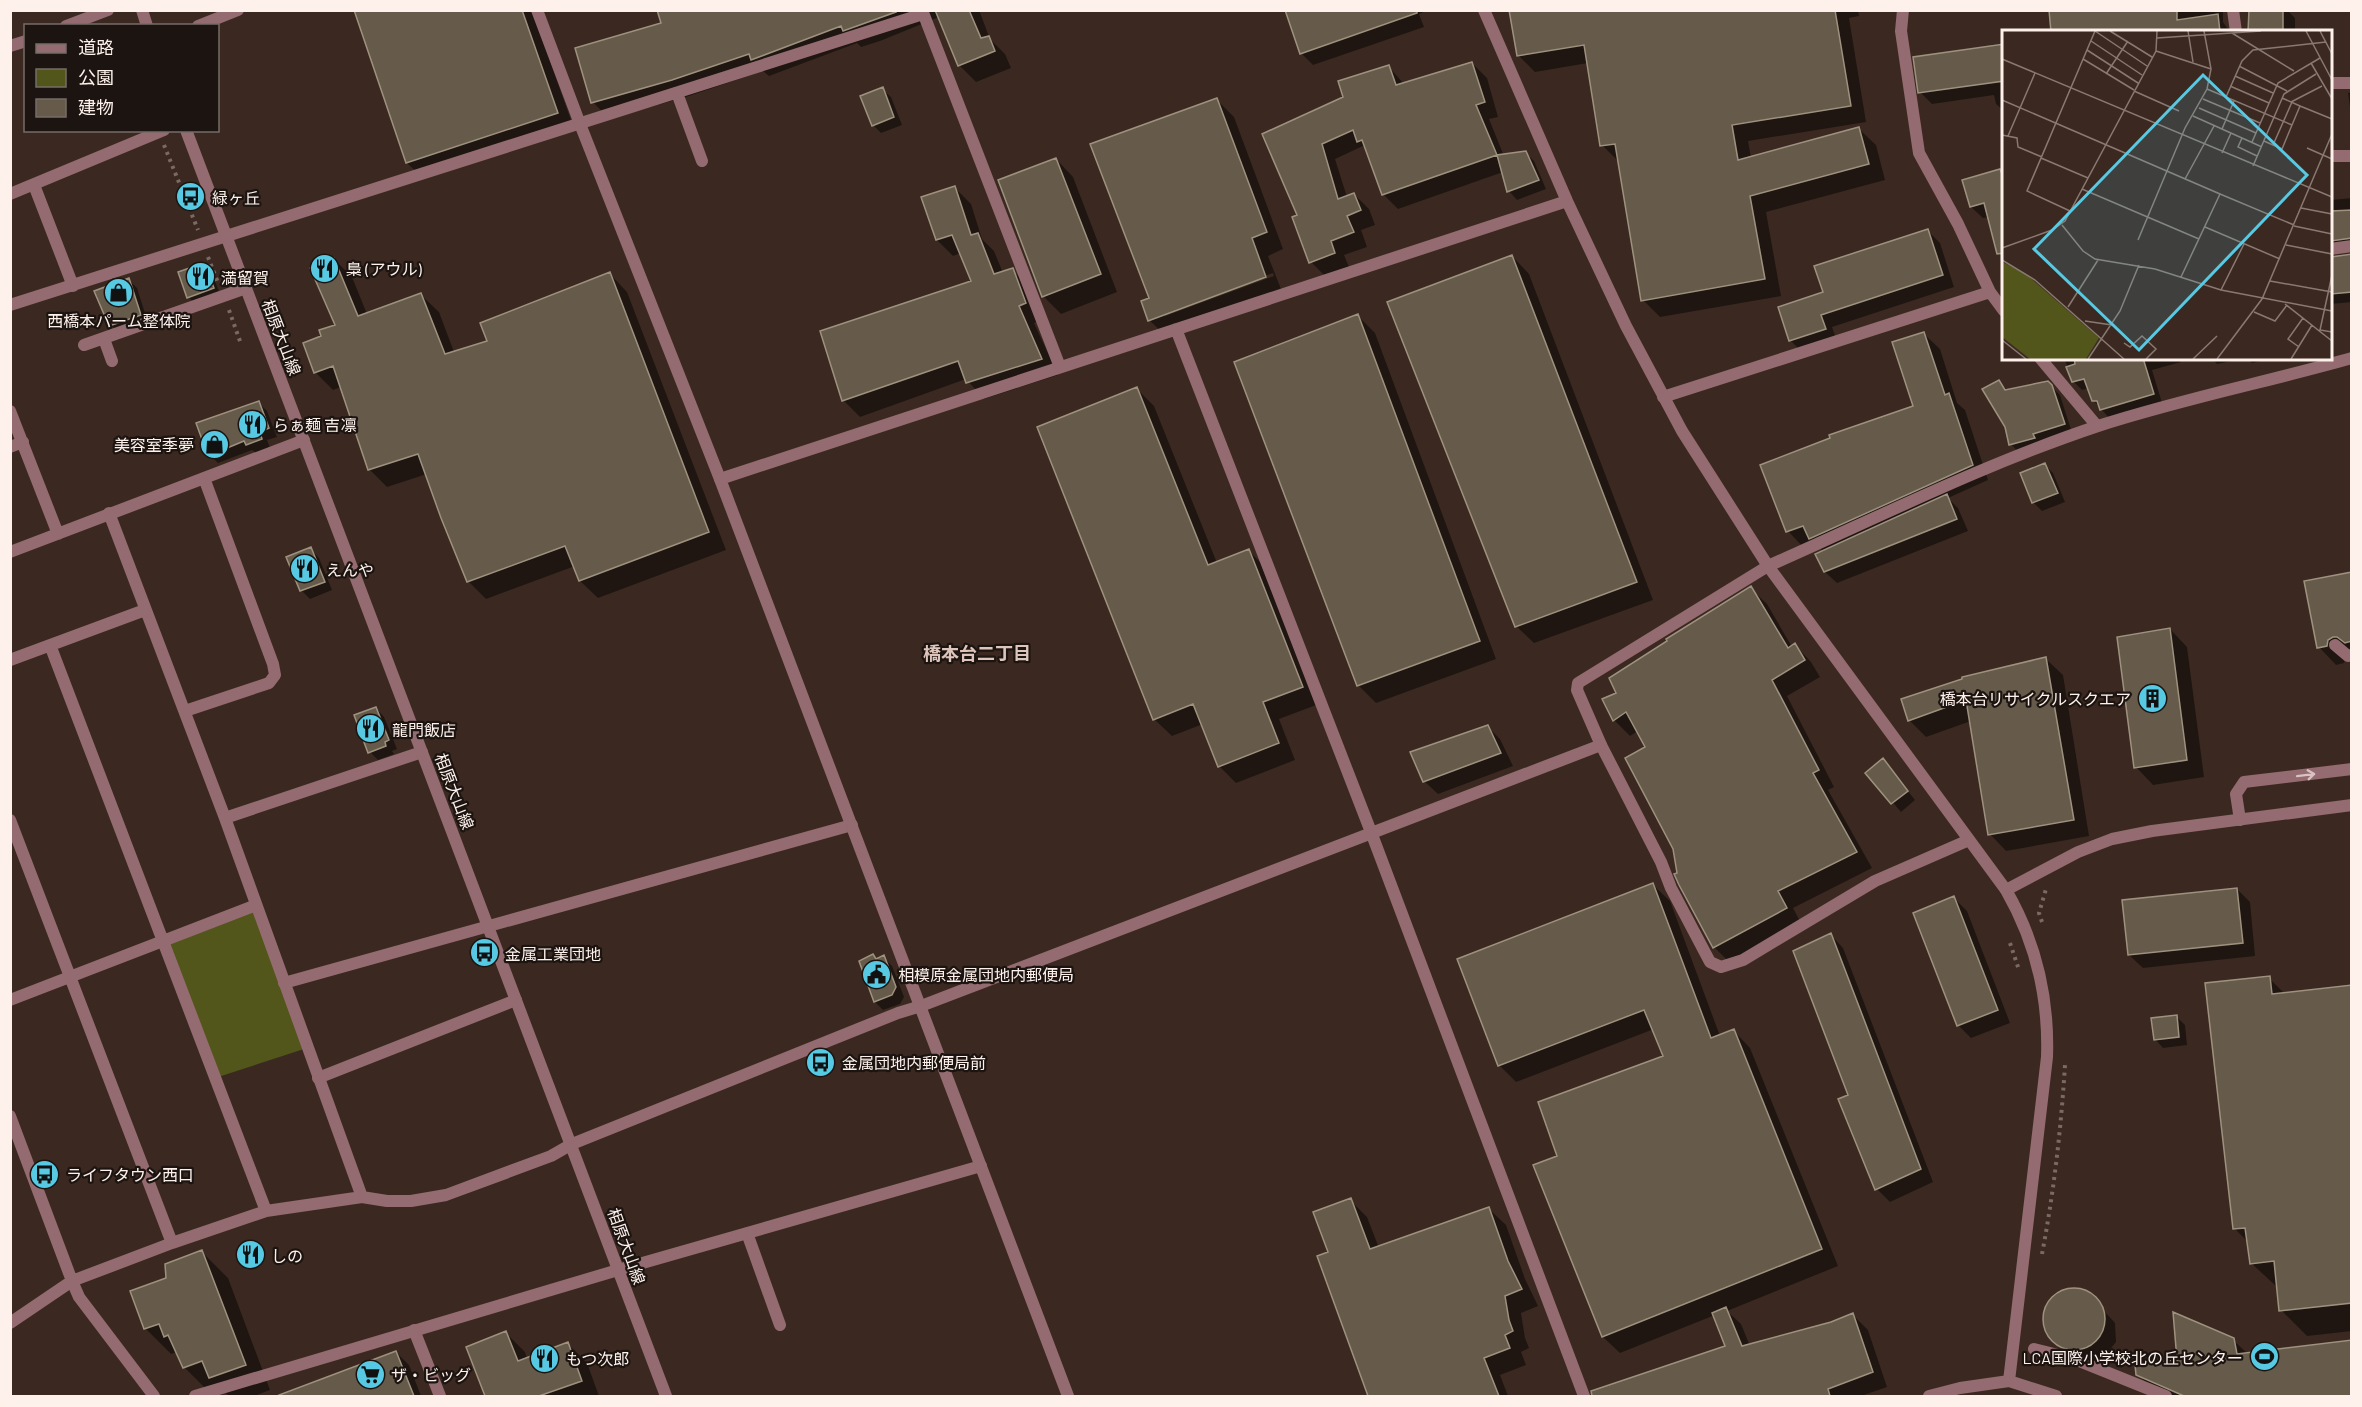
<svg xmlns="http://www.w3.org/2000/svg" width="2362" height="1407" font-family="Barlow,'Noto Sans JP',sans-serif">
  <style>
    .green { fill: #52561a }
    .shadow { fill: #0007; fill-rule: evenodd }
    .building { fill: #665b4a; stroke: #9e927f; stroke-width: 1.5 }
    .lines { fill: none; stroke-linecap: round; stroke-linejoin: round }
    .path { stroke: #7a6a63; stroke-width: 4; stroke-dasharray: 3 4.5; stroke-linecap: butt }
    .service { stroke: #946b70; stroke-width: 12 }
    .pedestrian { stroke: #946b70; stroke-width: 12 }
    .minor { stroke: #946b70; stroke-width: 12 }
    .tertiary { stroke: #946b70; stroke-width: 12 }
    .oneway { stroke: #d9c2c1 }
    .labels { text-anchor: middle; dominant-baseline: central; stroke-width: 4.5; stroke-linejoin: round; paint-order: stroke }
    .poi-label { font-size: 16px; fill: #fef1ec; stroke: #1c1410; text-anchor: start }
    .street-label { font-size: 16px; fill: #fef1ec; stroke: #1c1410 }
    .neighbourhood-label { font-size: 18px; font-weight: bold; fill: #ddc5bb; stroke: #1c1410 }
    .inset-road { fill: none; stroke: #897972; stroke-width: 1.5 }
    .view { fill: #57c9e2; fill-opacity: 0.15; stroke: #57c9e2; stroke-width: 3 }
    .inset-edge { fill: none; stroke: #fef1ec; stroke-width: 3 }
  </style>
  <rect width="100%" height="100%" fill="#3b2921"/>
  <path class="green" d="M256 905 307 1048 215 1078 163 942Z"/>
  <path class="shadow" d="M355 10H532L574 129 424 179 407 163Z
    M659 10H979L990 39 1005 54 1011 68 976 82 959 65 939 17 880 41 861 47 857 43 769 76 763 71 689 96 609 119 593 102 663 24Z
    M1286 10H1428L1419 14 1424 27 1313 65 1301 53Z
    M1511 10H1858L1859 16 1849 18 1866 122 1748 141 1751 158 1859 129 1876 145 1885 180 1766 212 1781 296 1660 317 1643 300 1619 162 1602 145 1588 63 1535 72 1519 56Z
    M2051 10H2223V22L2230 32H2053Z
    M2251 10H2287L2295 18V32H2249Z
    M2004 46V111L1996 104 1994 95 1932 104 1920 92Z
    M1472 63 1487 78 1498 117 1489 119 1504 156 1526 153 1534 161 1546 189 1517 200 1509 191 1503 172 1398 209 1384 195 1368 150 1363 146 1335 159 1347 197 1354 194 1369 209 1375 225 1361 230 1367 247 1344 255 1349 267 1325 276 1311 262 1299 215 1264 134 1345 98 1389 67 1404 84Z
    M882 89 891 97 902 125 881 133 873 125Z
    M2352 92V121L2348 93Z
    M1216 99 1234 117 1283 249 1268 256 1283 294 1167 337 1149 320 1151 299ZM1273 273 1274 276 1165 316V313Z
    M1056 159 1073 177 1117 292 1061 314 1043 296Z
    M1999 170 2004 174V253L1997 247 1989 217 1983 218 1971 207Z
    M954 187 971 204 982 239 994 251 1003 273 1012 270 1029 286 1042 320 1034 323 1058 375 984 399 966 379 860 417 843 400 973 282 961 253 953 256 937 240Z
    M2352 198V248L2334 251 2331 258 2352 256V302L2330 304V200Z
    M1927 230 1940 243 1954 287 1832 327 1837 341 1802 352 1790 340 1825 293Z
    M1512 256 1529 274 1653 600 1534 643 1516 626Z
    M334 259 352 277 367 314 421 295 439 312 454 352 489 342 610 274 627 292 726 550 598 598 580 581 575 566 486 599 468 581 427 474 387 487 369 469 341 387 333 390 315 372 323 337 337 326Z
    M204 264 212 273 221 297 197 305 188 297Z
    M129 280 137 288 148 323 119 333 111 325Z
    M1358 316 1375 333 1496 659 1376 703 1358 685Z
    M1924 334 1940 349 1957 403 1965 410 1988 480 1948 498 1958 508 1968 531 1837 583 1825 572 1824 552 1814 542 1803 547 1788 531 1914 407Z
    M2064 358H2180L2181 362 2152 370 2162 403 2110 419 2093 400 2089 388 2082 390 2073 381Z
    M2212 358H2247L2217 364Z
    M2247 358H2273L2252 363Z
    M1999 382 2008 391 2048 383 2060 395 2072 433 2019 453 2011 444Z
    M1137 389 1154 406 1217 563 1249 551 1266 568 1319 704 1279 719 1295 760 1236 783 1219 766 1203 724 1172 736 1154 719Z
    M258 402 267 411 277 437 267 440 270 448 256 453 252 450 218 463 210 455Z
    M2045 465 2053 473 2065 502 2042 511 2034 503 2022 474Z
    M311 549 319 558 332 590 310 599 301 590Z
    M2352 573V654L2345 658 2344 663 2336 665 2319 647Z
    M1750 588 1767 604 1792 647 1795 645 1811 662 1820 677 1787 696 1834 787 1828 790 1872 868 1793 908 1802 925 1730 963 1714 947 1679 874 1674 849 1647 748 1638 731 1630 736 1614 720 1604 700 1618 693Z
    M2170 629 2187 647 2204 777 2153 785 2136 767Z
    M2046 659 2063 675 2089 836 2006 851 1990 834 1971 721 1926 737 1909 720 1903 700Z
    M376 708 384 717 397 749 392 751 394 754 378 760 370 752Z
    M1487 726 1500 739 1513 766 1438 794 1424 781Z
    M1883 760 1915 800 1901 812 1868 773Z
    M1653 885 1670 901 1720 1036 1734 1031 1750 1048 1838 1266 1727 1311 1741 1324 1750 1346 1832 1323 1853 1315 1868 1330 1887 1387 1861 1396H1601L1599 1390 1727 1347 1715 1315 1620 1353 1603 1337 1559 1156 1665 1057 1654 1029 1516 1082 1499 1065Z
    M2237 889 2250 902 2255 956 2143 968 2129 955Z
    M1954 898 1967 911 2010 1023 1971 1038 1958 1025Z
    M1831 935 1843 948 1933 1182 1890 1202 1877 1189 1840 1099 1850 1095Z
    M883 957 892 966 904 997 900 1004 883 1010 875 1002Z
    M2269 978 2285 994 2352 987V1331L2307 1336 2281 1310 2278 1288 2251 1263 2249 1243 2234 1228Z
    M2176 1016 2185 1025 2187 1045 2163 1048 2155 1039Z
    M1350 1200 1367 1217 1379 1248 1489 1209 1506 1225 1525 1279 1538 1306 1521 1313 1525 1338 1529 1348 1521 1352 1526 1365 1500 1375 1508 1396H1369L1319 1257 1330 1253Z
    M202 1252 228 1278 270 1390 254 1396H229L221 1389 210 1393 184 1367 177 1352 171 1354 145 1328 167 1279Z
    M2071 1289 2089 1294 2115 1323 2116 1342 2104 1357 2096 1361 2077 1360 2049 1334 2045 1325 2047 1305 2053 1297Z
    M506 1333 525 1352 527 1359 568 1344 587 1363 599 1396H487L468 1348Z
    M2233 1340 2248 1354 2352 1342V1396H2166L2155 1392 2138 1374 2179 1362Z
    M396 1352 409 1365 421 1396H279Z"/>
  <path class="building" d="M354 10H522L558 113 406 163Z
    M657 10H895L896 12 843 31 841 26 751 60 749 54 672 80 591 103 575 48 661 23Z
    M935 10H969L981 38 989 36 995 51 958 66Z
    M1285 10H1417V13L1300 54Z
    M1509 10H1835L1851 106 1732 125 1738 160 1859 127 1869 164 1750 196 1765 279 1641 301 1615 144 1600 146 1584 45 1517 56Z
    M2049 10H2177V20L2218 14 2220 32H2051Z
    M2249 10H2283V32H2248Z
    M2004 44V81L1918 93 1913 57Z
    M1472 62 1485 102 1476 105 1497 155 1382 195 1362 140 1357 142 1353 130 1322 144 1338 199 1354 193 1361 210 1347 216 1354 232 1331 241 1335 253 1309 263 1292 217 1297 215 1262 134 1343 97 1338 81 1389 65 1396 85Z
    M883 87 894 117 872 126 860 96Z
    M1217 98 1267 232 1252 238 1266 277 1148 321 1141 301 1149 298 1090 144Z
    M1526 151 1539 180 1507 192 1497 155Z
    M1056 158 1101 274 1042 297 998 180Z
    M2000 169 2004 180V253L1997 254 1984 203 1970 207 1962 180Z
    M955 186 971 235 978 233 994 274 1013 268 1026 303 1019 306 1042 359 966 383 958 361 842 401 820 331 971 281 952 235 936 240 921 197Z
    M2352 210V238L2331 241V211Z
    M1928 229 1943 275 1821 315 1826 329 1789 341 1778 307 1823 292 1814 266Z
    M2352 254V292L2331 294V257Z
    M1512 255 1637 582 1515 627 1387 302Z
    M334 258 358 316 421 293 445 354 487 341 480 323 610 272 709 532 579 581 565 546 467 582 441 518 418 454 368 470 333 366 314 373 303 343 321 336 319 330 335 325 310 268Z
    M204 263 214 288 187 298 178 272Z
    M129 278 141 315 109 326 94 291Z
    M1358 314 1480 641 1357 686 1234 362Z
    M1924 332 1945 395 1949 393 1973 465 1809 539 1803 526 1786 532 1760 465 1830 438 1829 435 1913 406 1892 342Z
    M2074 358H2143L2154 394 2100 410 2097 401H2092L2084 379 2072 382 2066 367 2075 364Z
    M1999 380 2005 390 2048 381 2052 385 2065 424 2033 434 2035 438 2009 445 2005 427 1982 389Z
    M1137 387 1208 565 1249 549 1303 687 1263 702 1279 743 1218 767 1193 704 1153 720 1037 427Z
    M259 401 269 428 260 432 262 439 246 445 244 441 208 456 196 423Z
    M2045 463 2058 493 2032 503 2020 473Z
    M1947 494 1957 519 1824 572 1815 554Z
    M311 547 325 582 300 591 286 557Z
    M2352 572V641L2345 643 2337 637H2333L2328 640 2327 646 2317 648 2304 581Z
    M1751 586 1788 648 1795 643 1805 660 1772 680 1819 770 1813 773 1857 852 1778 891 1787 908 1713 948 1679 885 1674 874 1677 873 1673 849 1625 758 1645 747 1626 712 1613 721 1602 699 1616 693 1609 678 1667 641 1666 639Z
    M2170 628 2187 760 2134 768 2117 637Z
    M2046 657 2074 820 1988 835 1966 700 1908 721 1901 699 1962 679V677Z
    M376 707 389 740 385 742 386 746 368 753 354 715Z
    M1488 725 1501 753 1423 782 1410 752Z
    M1883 758 1908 791 1891 804 1865 773Z
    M1653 883 1711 1038 1734 1029 1822 1249 1602 1337 1533 1165 1557 1156 1538 1102 1663 1056 1644 1010 1498 1066 1457 959Z
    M2237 888 2243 943 2128 955 2122 900Z
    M1954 896 1998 1010 1957 1026 1913 913Z
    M1831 933 1921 1169 1875 1190 1838 1099 1848 1095 1793 951Z
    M873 954 876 959 884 955 896 987 892 995 874 1002 859 961Z
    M2270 976 2272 994 2352 985V1303L2279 1311 2274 1261 2250 1264 2245 1228 2233 1229 2205 983Z
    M2177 1015 2179 1037 2154 1040 2151 1018Z
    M1351 1198 1370 1249 1489 1207 1508 1261 1522 1289 1505 1296 1509 1320 1513 1331 1505 1335 1510 1348 1484 1358 1499 1396H1368L1317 1256 1328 1252 1313 1212Z
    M202 1250 246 1365 209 1378 202 1361 183 1368 168 1335 164 1337 159 1324 144 1329 130 1291 166 1278 165 1264Z
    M2043 1319a31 31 0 1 1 62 0a31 31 0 1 1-62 0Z
    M1726 1307 1742 1346 1831 1322 1853 1313 1873 1372 1828 1389 1830 1396H1592L1591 1391 1725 1346 1712 1313Z
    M2173 1312 2234 1338 2237 1354 2352 1340V1396H2184L2136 1375 2135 1365 2177 1360Z
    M506 1331 518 1361 568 1342 582 1381 539 1396H485L466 1347Z
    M396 1351 414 1396H280L279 1395Z"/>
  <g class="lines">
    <path class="path" d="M164 145 198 230
      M208 257 218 283
      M229 310 241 344
      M2042 922 2039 913 2046 889
      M2010 943 2019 970
      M2042 1254C2054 1191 2061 1129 2065 1065"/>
    <path class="service" d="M1903 10 1901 31 1919 153 1958 224 1990 292 2004 311
      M66 26 108 10
      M198 26 238 10
      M10 46 26 41
      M677 93 702 161
      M2330 156H2352
      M34 185 73 286
      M10 194 164 130
      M2330 249 2352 246
      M10 305 923 14
      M104 339 112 361
      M84 345 246 288
      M2040 358 2097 426
      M1663 397 1990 292
      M1768 566 1578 683 1577 690 1601 745 1661 862 1671 888 1710 962 1721 967 1743 960 1875 881 1969 840
      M2335 645 2348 656 2352 655
      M2240 820 2236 794 2244 782 2352 769
      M318 1078 516 1000
      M747 1233 780 1325
      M72 1281 79 1297 154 1396
      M195 1396 618 1270 981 1166"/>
    <path class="pedestrian" d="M2034 1349 2074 1359 2166 1396"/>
    <path class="minor" d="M537 10 580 124 720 479
      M922 10 1060 367
      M2233 10 2236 32
      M2330 83H2352
      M10 411 58 534
      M10 447 23 442
      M109 513 225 818 362 1197
      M10 552 304 440
      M1768 566C1877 518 1984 464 2098 426 2181 399 2267 382 2352 358
      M50 645 266 1211
      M10 660 145 610
      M185 711 269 683 275 675 273 664 204 478
      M225 818 422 752
      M10 820 172 1243
      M2006 890 2078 852 2112 839 2152 831 2352 805
      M284 983 852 825
      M10 1000 256 905
      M10 1116 72 1281
      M10 1323 72 1281 172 1243 266 1211 362 1197 387 1201H411L446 1195 551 1156 572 1144
      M414 1330 440 1396"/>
    <path class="tertiary" d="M142 10 147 26
      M1484 10 1567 201 1626 326 1682 431 1768 566 2006 890C2036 942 2049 998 2047 1057L2009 1381
      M186 130 666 1396
      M1176 329 1371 832 1584 1396
      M572 1144 898 1013 921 1006 1601 745
      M1068 1396 720 479 1567 201
      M1929 1396 1960 1388 2009 1381 2056 1396"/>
  </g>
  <defs><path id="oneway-shaft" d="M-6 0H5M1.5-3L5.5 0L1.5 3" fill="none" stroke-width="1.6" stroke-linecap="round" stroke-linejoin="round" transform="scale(1.5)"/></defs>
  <use class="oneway" href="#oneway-shaft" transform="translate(2306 775) rotate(-7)"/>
  <defs>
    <symbol id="bus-disc" viewBox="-11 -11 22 22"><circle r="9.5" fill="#57c9e2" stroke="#1c1410"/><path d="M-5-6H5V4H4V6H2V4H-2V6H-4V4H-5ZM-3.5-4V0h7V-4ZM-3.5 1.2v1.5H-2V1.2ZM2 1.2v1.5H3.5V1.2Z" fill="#111"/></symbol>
    <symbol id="restaurant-disc" viewBox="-11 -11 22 22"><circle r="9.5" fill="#57c9e2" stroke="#1c1410"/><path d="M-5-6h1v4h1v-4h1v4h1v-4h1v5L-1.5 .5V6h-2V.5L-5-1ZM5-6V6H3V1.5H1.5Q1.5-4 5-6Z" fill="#111"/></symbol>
    <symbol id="shop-disc" viewBox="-11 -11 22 22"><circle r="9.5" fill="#57c9e2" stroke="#1c1410"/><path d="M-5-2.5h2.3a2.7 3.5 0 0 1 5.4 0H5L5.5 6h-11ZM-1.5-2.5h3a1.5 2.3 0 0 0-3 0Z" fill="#111"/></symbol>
    <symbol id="building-disc" viewBox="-11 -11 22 22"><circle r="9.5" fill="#57c9e2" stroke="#1c1410"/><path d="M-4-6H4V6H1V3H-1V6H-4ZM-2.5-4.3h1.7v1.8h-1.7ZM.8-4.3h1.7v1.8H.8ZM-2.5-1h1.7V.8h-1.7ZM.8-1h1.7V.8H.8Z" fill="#111"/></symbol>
    <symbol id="civic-disc" viewBox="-11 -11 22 22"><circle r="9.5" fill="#57c9e2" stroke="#1c1410"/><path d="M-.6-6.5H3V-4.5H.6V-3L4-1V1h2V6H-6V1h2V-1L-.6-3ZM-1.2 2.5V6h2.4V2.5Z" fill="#111"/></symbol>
    <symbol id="stadium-disc" viewBox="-11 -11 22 22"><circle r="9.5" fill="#57c9e2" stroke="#1c1410"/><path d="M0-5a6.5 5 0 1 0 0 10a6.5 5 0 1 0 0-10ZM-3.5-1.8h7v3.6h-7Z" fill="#111"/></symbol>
    <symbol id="supermarket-disc" viewBox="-11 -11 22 22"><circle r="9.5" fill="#57c9e2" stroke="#1c1410"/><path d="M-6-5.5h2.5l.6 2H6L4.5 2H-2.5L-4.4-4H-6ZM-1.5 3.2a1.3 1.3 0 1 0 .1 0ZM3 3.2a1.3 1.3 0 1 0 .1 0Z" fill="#111"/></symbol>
  </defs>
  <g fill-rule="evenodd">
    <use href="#bus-disc" x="174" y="180" width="33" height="33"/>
    <use href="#restaurant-disc" x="308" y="252" width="33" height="33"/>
    <use href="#restaurant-disc" x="184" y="260" width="33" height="33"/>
    <use href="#shop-disc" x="102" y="276" width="33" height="33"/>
    <use href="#restaurant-disc" x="236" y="408" width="33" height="33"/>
    <use href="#shop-disc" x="198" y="428" width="33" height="33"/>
    <use href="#restaurant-disc" x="288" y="552" width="33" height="33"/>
    <use href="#building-disc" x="2136" y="682" width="33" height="33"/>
    <use href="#restaurant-disc" x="354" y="712" width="33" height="33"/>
    <use href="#bus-disc" x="468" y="936" width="33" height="33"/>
    <use href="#civic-disc" x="860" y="958" width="33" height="33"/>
    <use href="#bus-disc" x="804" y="1046" width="33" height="33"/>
    <use href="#bus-disc" x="28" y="1158" width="33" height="33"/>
    <use href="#restaurant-disc" x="234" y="1238" width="33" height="33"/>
    <use href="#stadium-disc" x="2248" y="1340" width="33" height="33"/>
    <use href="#restaurant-disc" x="528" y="1342" width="33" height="33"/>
    <use href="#supermarket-disc" x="354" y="1358" width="33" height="33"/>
  </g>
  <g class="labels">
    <g class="poi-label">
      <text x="212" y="197">緑ヶ丘</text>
      <text x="346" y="268">梟 (アウル)</text>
      <text x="221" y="277">満留賀</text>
      <text x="119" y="320" text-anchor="middle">西橋本パーム整体院</text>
      <text x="273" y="424">らぁ麺 吉凛</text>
      <text x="194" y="444" text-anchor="end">美容室季夢</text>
      <text x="326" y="569">えんや</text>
      <text x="2131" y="698" text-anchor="end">橋本台リサイクルスクエア</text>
      <text x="392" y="729">龍門飯店</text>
      <text x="505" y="953">金属工業団地</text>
      <text x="898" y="974">相模原金属団地内郵便局</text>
      <text x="842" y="1062">金属団地内郵便局前</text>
      <text x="66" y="1174">ライフタウン西口</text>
      <text x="271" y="1255">しの</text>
      <text x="2243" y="1357" text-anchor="end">LCA国際小学校北の丘センター</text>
      <text x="566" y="1358">もつ次郎</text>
      <text x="391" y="1374">ザ・ビッグ</text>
    </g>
    <g class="street-label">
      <text transform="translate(282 337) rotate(69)">相原大山線</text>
      <text transform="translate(455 791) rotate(69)">相原大山線</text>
      <text transform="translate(627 1246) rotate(70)">相原大山線</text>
    </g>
    <g class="neighbourhood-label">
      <text x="977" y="653">橋本台二丁目</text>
    </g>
  </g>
  <g transform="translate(2002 30)">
    <rect width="330" height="330" fill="#3b2921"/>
    <path d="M0 232 23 243 97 308 84 329H28L0 307Z" fill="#52561a"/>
    <path class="inset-road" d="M93 1 145 36M108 1 150 27M186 1 191 32M304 1 330 50M318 1 330 24M230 3 292 41M155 8 259 1M89 11 140 45M85 20 136 53M154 21 209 39M0 29 330 167M81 29 132 60M309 33 330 69M237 36 285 61M104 44 126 11M233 46 271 63M228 56 267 73M205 59 290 95M132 61 177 81M224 67 240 31 251 20 324 12M201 69 258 93M0 70 218 164 179 247M289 72 320 56M298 76 330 89M197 78 254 103M191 86 260 117M220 99 232 71M0 105 15 108 16 117 40 127M6 106 33 43M240 108 236 117 255 126M262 111 280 119 290 95 298 76 280 68M250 112 276 53 318 28M271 115 290 72M305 118 330 129M220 123 229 103M39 128 86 148M251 136 282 64 314 44M183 149 212 96M80 159 197 209M218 164 292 195M299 178 330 184M68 181 25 161 93 1M60 195 81 221 93 229 153 239 219 260 330 281M292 196 330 204M203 197 278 229M136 210 183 98 205 59 209 39 202 1M284 215 330 224M0 218 50 200 63 191 154 21 155 1M0 230 33 250 122 329M330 245 318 300 330 302M268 251 330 262M219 260 242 214M283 274 330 311M66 277 96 230M252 282 273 291 285 275M83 291 110 295M0 310 24 329M122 313 128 317 140 306 154 319 144 329M297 317 286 309 301 288M86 329 118 281 137 235M191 329 215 306M215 329 260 269 330 104M289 329 310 295"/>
    <path class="view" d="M201 45 305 145 137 320 32 219Z"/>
    <rect width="330" height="330" class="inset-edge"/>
  </g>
  <rect width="2362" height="1407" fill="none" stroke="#fef1ec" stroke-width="24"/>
  <rect x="24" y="24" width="195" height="108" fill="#1c1410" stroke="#766c68" stroke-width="1.5"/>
  <rect x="36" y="44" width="30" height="9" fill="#946b70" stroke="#766c68" stroke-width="1.5"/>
  <text x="78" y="54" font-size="18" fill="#fef1ec">道路</text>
  <rect x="36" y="69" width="30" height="18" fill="#52561a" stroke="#766c68" stroke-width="1.5"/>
  <text x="78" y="84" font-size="18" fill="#fef1ec">公園</text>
  <rect x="36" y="99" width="30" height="18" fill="#665b4a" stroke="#766c68" stroke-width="1.5"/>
  <text x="78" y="114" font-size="18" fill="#fef1ec">建物</text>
</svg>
